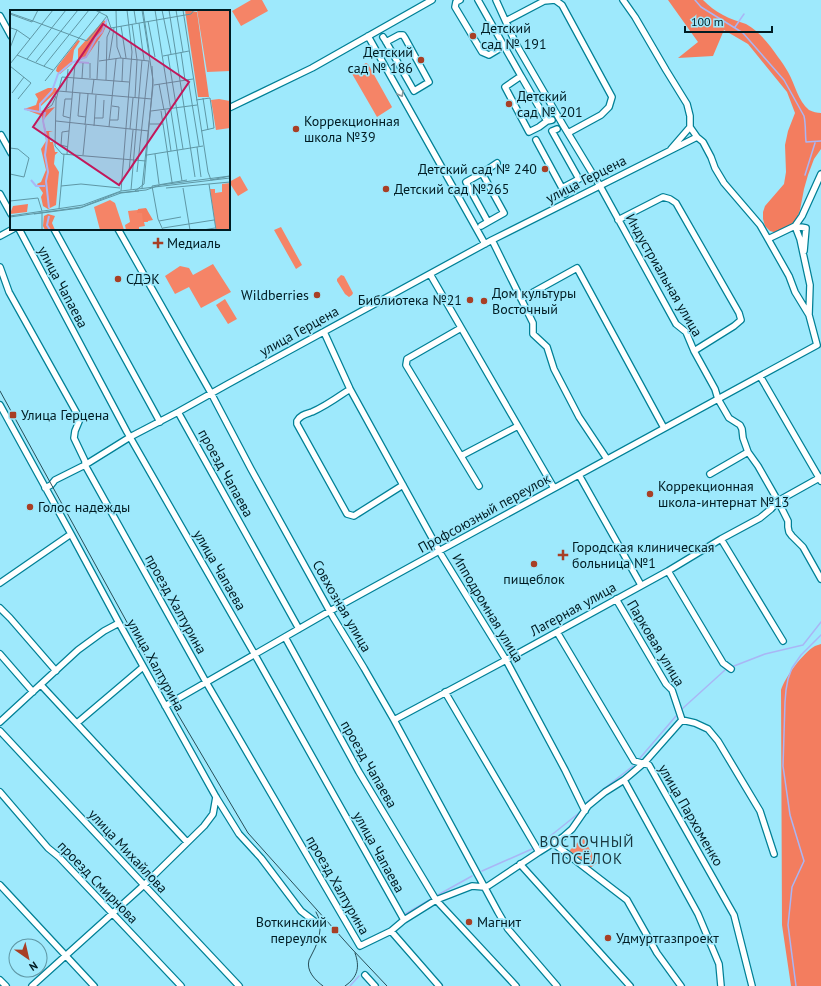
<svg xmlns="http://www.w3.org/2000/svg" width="821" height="986" font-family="'PT Sans',sans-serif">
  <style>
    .green { fill: #f58467 }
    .forest { fill: #f37d5f }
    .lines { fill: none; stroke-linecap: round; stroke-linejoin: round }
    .stream { stroke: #a9b6f5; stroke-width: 1.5 }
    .minor-casing { stroke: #018096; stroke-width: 8 }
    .minor { stroke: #fff; stroke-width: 5.5 }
    .tram { stroke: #274e58; stroke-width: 1 }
    .oneway { stroke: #8c999c }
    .poi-dot { fill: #a83f25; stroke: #9ee9fc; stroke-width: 1.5 }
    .labels { text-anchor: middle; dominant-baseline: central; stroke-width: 3.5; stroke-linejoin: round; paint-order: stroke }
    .poi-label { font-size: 14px; fill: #001c23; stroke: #9ee9fc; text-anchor: start }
    .street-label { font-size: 14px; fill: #001c23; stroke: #9ee9fc }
    .neighbourhood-label { font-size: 15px; letter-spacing: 1px; fill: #18373e; stroke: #9ee9fc }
    .inset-river { fill: none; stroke: #a9b6f5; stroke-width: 2 }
    .inset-road { fill: none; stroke: #5f97a5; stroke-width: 1 }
    .view { fill: #c2185b; fill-opacity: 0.15; stroke: #c2185b; stroke-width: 2 }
    .inset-edge { fill: none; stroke: #001c23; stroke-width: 2 }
  </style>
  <rect width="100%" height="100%" fill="#9ee9fc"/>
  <path class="green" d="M251 0H262L268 11 241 26 232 11Z
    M366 63 368 64 392 107 391 108 377 117 351 72Z
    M240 176 248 190 238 196 229 182Z
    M281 227 302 265 296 269 274 230Z
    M213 264 231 292 201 308 189 287 175 294 165 276 180 266 189 268 193 275Z
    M341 275 344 276 353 293 352 295 349 297 345 294 337 281V279Z
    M225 299 237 319 228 324 216 305Z
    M583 837 597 863 590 868 568 852Z"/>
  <path class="forest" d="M668 0H703C709 6 715 11 723 15 730 19 738 21 746 24 759 31 770 45 778 57 782 62 785 67 788 72 795 84 798 101 809 110 813 112 817 113 821 113V149L814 159 808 175 804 189 800 210 796 221 791 228 777 233 770 231 765 226 763 219V212L765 206 784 184 786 172 785 145 788 131 795 113 787 92 748 44 724 30 713 56 678 58 698 42Z
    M821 644V986H791L782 925 781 690C785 677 803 653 815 646 817 645 819 645 821 644Z"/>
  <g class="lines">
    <path class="stream" d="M695 0 701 7 743 33 784 80 804 116C806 125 805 133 806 142L821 141
      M735 27 744 14
      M805 175 815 143
      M734 666 765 654 803 645 821 622
      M682 709 725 670
      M640 758 676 716
      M587 802 633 766
      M539 845 579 813
      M482 871 532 849
      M436 896 472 876
      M405 914 433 898
      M350 986 359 976
      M796 986 788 925 792 887 804 861 790 815 783 766 785 702 786 690 788 679 792 668 801 655 821 635"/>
    <defs>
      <path id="minor" d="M460 0 456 2 455 7 482 52 489 55 504 46
        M478 0 521 76
        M496 0 516 44 563 125 600 186 676 324 686 332 694 351 715 389 718 399 729 418 740 425 742 429 743 438 748 452 758 466 778 501 788 521V527L789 532 792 536 803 547 821 579
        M623 0 635 17 666 70 687 104 690 116V127L697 137 703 142 711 157 715 168 724 183 760 225 768 239 789 276 795 292 809 315 817 345
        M0 16 11 36
        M506 21 544 1 555 0 562 5 612 97 609 107 601 115 568 133
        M368 36 485 244
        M383 37 385 40 414 91 429 82 405 38 403 35H399L386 42
        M229 108 312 68 432 0
        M547 121 521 76 505 87 529 132 539 127 547 121 552 120
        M1 135 11 153
        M536 140 562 188 579 179 552 131 557 129
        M671 149 690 127
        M482 173 466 182 488 222 504 213 482 173 497 163
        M562 188 565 194
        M0 194 11 214
        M618 220 663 197 670 199 676 203 739 313 741 320 734 326 694 351
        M481 226 488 222
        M19 229 127 432 255 655 404 920
        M54 229 160 422
        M118 229 211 393 251 469 333 617 364 668 394 720 498 912 508 929 557 986
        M0 236 13 229
        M768 239 795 226 806 228 804 251
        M492 240 533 323V334L547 347 554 369 579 417 607 459
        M0 267 9 292 80 419 75 431 74 438 85 461V465L206 682 360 946 391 931 404 920 436 900 472 886 484 887 488 886 539 852 563 837 572 829 588 806 605 792 624 780 644 763 682 720
        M430 274 554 488
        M521 299 577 268 664 428
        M809 314 810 285 800 239 795 226 802 216 821 174
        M461 328 407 359 406 365 479 486
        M324 332 350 389 442 556 506 660 565 770 585 811
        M760 376 821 481
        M350 389C338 397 326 406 312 412 306 414 300 415 297 421V424L347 514 354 516 357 514 403 485
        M0 405 71 534 119 623 216 797 239 834 261 858 301 911 314 921
        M178 412 299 629
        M461 456 518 426
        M710 474 748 452
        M579 475 641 585
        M45 488 51 485 55 480 85 465 130 437 178 412 228 384 492 240 697 137
        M721 539 783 641
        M668 571 723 663 731 669
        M0 583 71 534
        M616 599 666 684 672 690 682 720 695 723 708 729 718 741 760 811 774 854
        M0 608 10 618 56 671
        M557 632 634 761 649 765 734 915 752 986
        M285 637 359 772 436 900 516 986
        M0 654 33 692
        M41 685 187 842
        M445 692 539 852
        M165 706 330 611 439 551 817 345
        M394 720 506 660 668 571 721 539 760 518 771 509 778 501 821 477
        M0 722 78 650 104 631 119 623
        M77 723 143 667
        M0 731 144 885 239 986
        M624 780 698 914 719 964 721 986
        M0 792 48 848 59 857 181 986
        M553 843 627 900 657 953 681 986
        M520 864 630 986
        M0 885 94 986
        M391 931 439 986
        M365 975 375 986
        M0 980 6 986
        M32 986 144 885 204 826 213 814 216 797"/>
    </defs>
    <use href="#minor" class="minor-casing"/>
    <use href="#minor" class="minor"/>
    <path class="tram" d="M0 391 173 706 248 833 352 949 387 986
      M316 912C323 924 320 936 315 948 313 952 311 956 309 960 306 971 315 980 323 986
      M345 986C358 977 360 967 355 953"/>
  </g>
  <defs><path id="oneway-chevron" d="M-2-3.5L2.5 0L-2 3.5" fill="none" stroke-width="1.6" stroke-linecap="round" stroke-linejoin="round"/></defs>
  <use class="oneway" href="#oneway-chevron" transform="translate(401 94) rotate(61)"/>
  <g class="poi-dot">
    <circle cx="473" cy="36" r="4"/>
    <circle cx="421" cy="60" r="4"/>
    <circle cx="509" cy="104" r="4"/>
    <circle cx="296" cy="129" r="4"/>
    <circle cx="545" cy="169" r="4"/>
    <circle cx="386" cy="189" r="4"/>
    <path d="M156 237h4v4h4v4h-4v4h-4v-4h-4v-4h4z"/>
    <circle cx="118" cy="279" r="4"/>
    <circle cx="317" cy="295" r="4"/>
    <circle cx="470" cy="300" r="4"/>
    <circle cx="484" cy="301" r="4"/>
    <rect x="9" y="411" width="8" height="8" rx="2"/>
    <circle cx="650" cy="494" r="4"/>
    <circle cx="30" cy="507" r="4"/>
    <path d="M561 549h4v4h4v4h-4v4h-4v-4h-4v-4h4z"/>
    <circle cx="534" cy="564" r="4"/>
    <circle cx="469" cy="922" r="4"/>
    <rect x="331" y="926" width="8" height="8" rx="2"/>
    <circle cx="608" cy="938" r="4"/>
  </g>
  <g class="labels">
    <g class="poi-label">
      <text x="481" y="28">Детский<tspan x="481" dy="16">сад № 191</tspan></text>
      <text x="413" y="52" text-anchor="end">Детский<tspan x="413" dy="16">сад № 186</tspan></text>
      <text x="517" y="96">Детский<tspan x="517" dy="16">сад № 201</tspan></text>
      <text x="304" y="121">Коррекционная<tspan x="304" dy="16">школа №39</tspan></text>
      <text x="537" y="169" text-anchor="end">Детский сад № 240</text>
      <text x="394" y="189">Детский сад №265</text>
      <text x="167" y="243">Медиаль</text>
      <text x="126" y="279">СДЭК</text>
      <text x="492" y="293">Дом культуры<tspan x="492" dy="16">Восточный</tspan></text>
      <text x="309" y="295" text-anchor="end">Wildberries</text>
      <text x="462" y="300" text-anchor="end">Библиотека №21</text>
      <text x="21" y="415">Улица Герцена</text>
      <text x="658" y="486">Коррекционная<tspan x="658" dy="16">школа-интернат №13</tspan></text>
      <text x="38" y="507">Голос надежды</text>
      <text x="572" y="547">Городская клиническая<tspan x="572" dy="16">больница №1</tspan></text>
      <text x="534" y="579" text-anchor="middle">пищеблок</text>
      <text x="327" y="922" text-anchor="end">Воткинский<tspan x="327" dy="16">переулок</tspan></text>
      <text x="477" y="922">Магнит</text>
      <text x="616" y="938">Удмуртгазпроект</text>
    </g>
    <g class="street-label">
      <text transform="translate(586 179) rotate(-27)">улица Герцена</text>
      <text transform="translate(664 275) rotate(60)">Индустриальная улица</text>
      <text transform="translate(63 287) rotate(62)">улица Чапаева</text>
      <text transform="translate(299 331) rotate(-29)">улица Герцена</text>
      <text transform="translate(226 473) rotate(61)">проезд Чапаева</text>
      <text transform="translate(484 513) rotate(-29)">Профсоюзный переулок</text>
      <text transform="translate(220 570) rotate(60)">улица Чапаева</text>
      <text transform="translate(176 604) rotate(61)">проезд Халтурина</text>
      <text transform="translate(342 606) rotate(60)">Совхозная улица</text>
      <text transform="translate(488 608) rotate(59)">Ипподромная улица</text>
      <text transform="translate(573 609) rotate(-29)">Лагерная улица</text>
      <text transform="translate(656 643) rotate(59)">Парковая улица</text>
      <text transform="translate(156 665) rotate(61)">улица Халтурина</text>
      <text transform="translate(369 764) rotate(60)">проезд Чапаева</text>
      <text transform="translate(691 815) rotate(60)">улица Пархоменко</text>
      <text transform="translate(128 851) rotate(47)">улица Михайлова</text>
      <text transform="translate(379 852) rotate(61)">улица Чапаева</text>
      <text transform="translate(98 882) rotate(46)">проезд Смирнова</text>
      <text transform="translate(338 885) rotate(60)">проезд Халтурина</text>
    </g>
    <g class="neighbourhood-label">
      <text x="587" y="841">ВОСТОЧНЫЙ<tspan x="587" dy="17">ПОСЁЛОК</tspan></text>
    </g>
  </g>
  <g transform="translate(10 10)">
    <rect width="220" height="220" fill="#9ee9fc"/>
    <path d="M187 0H220V61L197 62ZM209 89 220 91V118L206 120 201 90ZM220 173V220H206L200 179H205V183L212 182V174ZM100 190 105 193 114 220H90L84 197ZM137 199 138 212H134L135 216 129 217V220H116L115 215 120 212 118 201Z" fill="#f58467"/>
    <path d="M175 0 187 2 199 87H188ZM94 10 97 14 93 23 76 48 68 49V39ZM68 30 70 31 64 40 62 54 50 64 46 61 47 57ZM38 78H46L47 81 31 96V101L45 97 33 110 36 121H43L39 122 40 132H43L45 142H48L45 145 44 154 49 162 46 195 38 199 33 196 31 187 33 183 27 174 31 172 36 160 31 139 36 131 32 106 14 99 26 95 28 89 25 84ZM18 194 17 202 0 204 3 196ZM136 198 143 210 133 212 132 203H127L128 199ZM38 204 45 206 42 213 45 220H35L33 216 34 206Z" fill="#f37d5f"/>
    <path class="inset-river" d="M67 52 79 53M14 99 35 103 33 111 37 130 35 145 38 162 36 171 39 198M30 102V94L42 81 48 64 61 53 76 47 86 28 92 22 97 9M21 170 26 176H35M39 206 37 215 40 220"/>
    <path class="inset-road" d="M85 0 97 6M106 0 107 37 111 48M124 0 126 13M133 0 140 47M145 0 172 171M152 0 161 44M159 0 185 167M166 0 173 42M173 0 198 162 201 170 220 166M0 3 23 11M0 4 22 12 28 0M23 11 77 31 97 6M138 11 145 47M129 13 134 50M122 14 127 50 125 88M111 16 116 48M101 18 181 4 184 0M0 21 1 18 7 20 20 29M0 38 7 20M171 42 175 70M7 45 43 60M158 45 173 139M153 46 179 41M17 49 56 0M99 49 104 18M89 51 110 48 139 51 127 162M26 52 68 0M0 54 43 0M0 56 21 73 8 89M34 56 79 0M72 68 73 53M80 68V53M87 69 89 31M178 69 189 136M96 70 97 27 101 18 97 6M35 71 91 0M112 71 113 48M119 72 52 67 46 90 45 136 52 144 136 151M149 74 154 100M144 75 183 69M48 81 142 89M56 82 58 59M2 83 14 67M70 83 68 106 76 107M82 84 84 69M193 88 198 120M186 90 200 88 202 101 204 118 191 121M35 100 42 95 46 86M155 100 161 141M141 101 187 95M151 101 162 172M60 108 53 106 55 89H62M84 108H93L94 90M100 110H108L109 97 102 96M46 111 139 121M140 114H153M75 115 78 84M84 116 86 85M99 117 106 49M120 119 123 88M58 137 51 135 52 122 59 121M187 137 191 167M0 138 8 139 19 148 14 167 0 164M57 144 65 54M145 144 149 174M73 145 76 115M137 145 193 136M119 161 123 120M199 174 206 220M51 176 71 174 110 178M132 178 143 76 142 56M156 178 220 172M173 178 180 220M121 180 132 50M111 181 122 42 117 0M125 181 134 174 143 70 132 0M0 191 28 188 32 201M49 199 54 144M24 204 70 198 111 183 129 181M0 206 73 195 111 181 220 168M0 207 72 197 107 183 136 180 150 175 220 166M149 211 171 207M153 218 204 210M32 220V203M153 220 148 209 142 176 177 170M193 220 205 218"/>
    <path class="view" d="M93 14 179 72 109 175 23 117Z"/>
    <rect width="220" height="220" class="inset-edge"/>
  </g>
  <g transform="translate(28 958) rotate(146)"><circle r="19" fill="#9ee9fc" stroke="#5f97a5"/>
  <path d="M0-3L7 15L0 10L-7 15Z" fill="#a83f25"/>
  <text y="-6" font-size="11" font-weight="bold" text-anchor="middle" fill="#001c23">N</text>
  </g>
  <path d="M685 26v6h87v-6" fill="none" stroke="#001c23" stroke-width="2"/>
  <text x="691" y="26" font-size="12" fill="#001c23" stroke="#9ee9fc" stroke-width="3" paint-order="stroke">100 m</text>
</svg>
